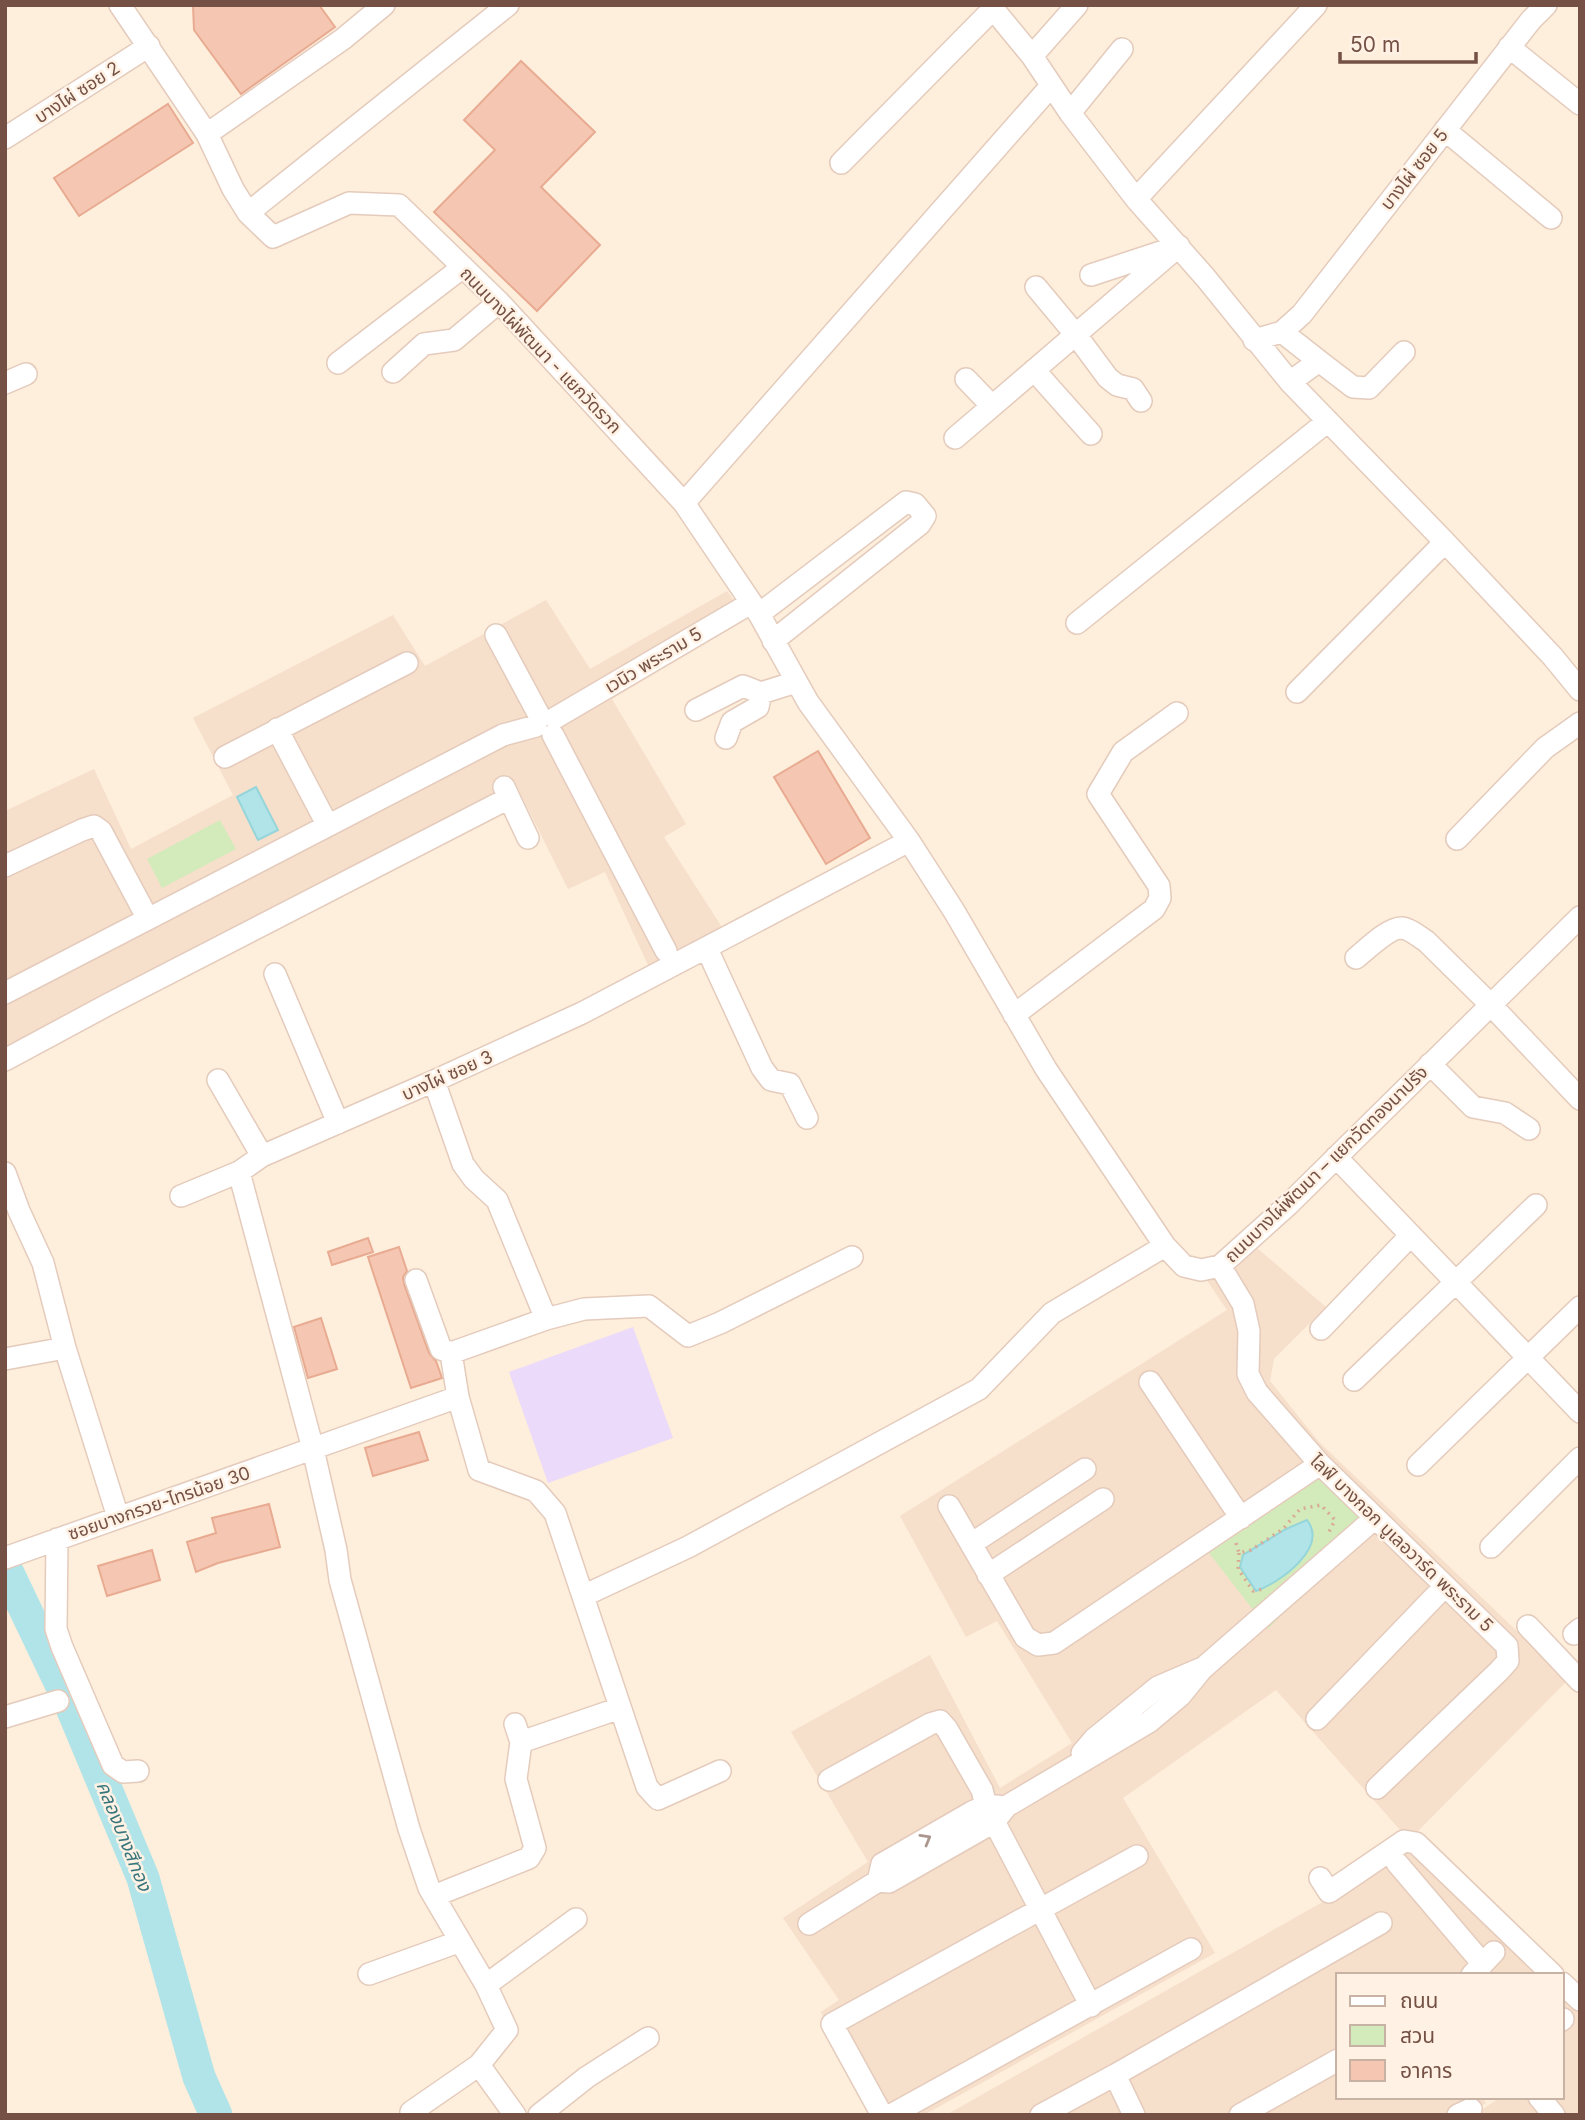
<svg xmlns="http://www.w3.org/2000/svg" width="1585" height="2120" font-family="Inter,'Noto Sans Thai',sans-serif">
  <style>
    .residential { fill: #f6dfcb }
    .education { fill: #ebdaf9 }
    .green { fill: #d3ebbb }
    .water { fill: #b1e4e8; stroke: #96d5da; stroke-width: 2 }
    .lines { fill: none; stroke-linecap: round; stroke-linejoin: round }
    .river { stroke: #b1e4e8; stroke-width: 33 }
    .building { fill: #f5c7b2; stroke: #e8ab92; stroke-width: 2 }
    .minor-casing { stroke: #e4cbbc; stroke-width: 24 }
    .path { stroke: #d9aa96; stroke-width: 3.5; stroke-dasharray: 2 5; stroke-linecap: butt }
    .minor { stroke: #fff; stroke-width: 21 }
    .oneway { stroke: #ac978f }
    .labels { text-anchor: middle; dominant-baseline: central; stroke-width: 5; stroke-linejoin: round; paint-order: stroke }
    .street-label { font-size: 18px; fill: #745144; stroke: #fff2e4 }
    .water-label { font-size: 19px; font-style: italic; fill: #37767c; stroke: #fff2e4 }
  </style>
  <rect width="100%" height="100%" fill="#feeedc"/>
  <path class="residential" d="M727 591 747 619 612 699 686 824 664 837 725 932 649 967 605 872 568 889 517 787 5 1052V811L94 769 131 849 233 795 193 718 393 615 425 666 546 600 590 669Z
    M1257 1248 1326 1307 1274 1359 1270 1381 1319 1442 1568 1680 1409 1840 1276 1690 1123 1798 1215 1953 924 2115H873L821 2012 839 2000 783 1918 868 1862 791 1732 930 1655 1000 1788 1072 1743 997 1621 966 1637 900 1516 1227 1310 1204 1276Z
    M1407 1842 1543 1975H1338V2097H1481L1486 2103 1466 2115H946L1360 1881Z
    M1562 1994 1580 2011V2115H1474L1501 2097H1562Z"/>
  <path class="education" d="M633 1327 673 1438 548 1483 509 1372Z"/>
  <path class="green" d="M220 820 236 849 162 888 147 859Z
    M1320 1464 1375 1518 1268 1629 1202 1544Z"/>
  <path class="water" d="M256 787 278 830 258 840 237 797Z
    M1307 1520C1329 1548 1279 1583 1256 1591L1240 1567 1243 1555 1286 1529Z"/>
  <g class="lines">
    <path class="river" d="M5 1567 70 1703 143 1878 199 2077 216 2115"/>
  </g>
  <path class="building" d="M193 5H319L335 27 241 94 194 30Z
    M521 61 595 132 541 187 600 245 537 311 434 212 495 150 464 120Z
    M168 104 193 143 79 216 54 178Z
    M818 751 870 838 826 864 774 777Z
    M368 1238 373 1252 332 1265 328 1252Z
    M399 1247 407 1271 403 1277 404 1284 429 1353 436 1361 442 1378 411 1388 368 1257Z
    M321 1318 337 1369 308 1378 294 1327Z
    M419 1432 428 1460 373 1476 365 1448Z
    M269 1504 280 1547 218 1563 196 1572 187 1542 216 1533 212 1518Z
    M152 1550 160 1580 107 1596 98 1566Z"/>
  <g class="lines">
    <defs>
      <path id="minor" d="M120 5 207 134 233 189 248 213 273 237 349 203 399 205 499 302 684 503 759 614 808 702 909 841 954 911 1046 1069 1165 1246 1184 1266 1201 1270 1220 1266 1288 1205 1580 917
        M990 5 1032 56 1070 113 1136 199 1205 277 1290 382 1445 542 1553 657 1580 690
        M1509 47 1580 104
        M1032 56 1077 5
        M1070 113 1122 49
        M1445 130 1551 218
        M207 134 343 39 384 5
        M5 138 149 46
        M841 163 994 8
        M1136 199 1316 5
        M248 213 508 5
        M1091 275 1167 250
        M1036 287 1076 335 1108 378 1117 385 1133 389 1141 401
        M1282 332 1319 361 1290 382
        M1254 340 1282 332 1302 314 1531 20 1546 5
        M1319 361 1353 387 1369 388 1404 352
        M338 363 463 267
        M1034 370 1091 434
        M393 372 424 344 454 340 499 302
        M966 379 992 406
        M5 383 26 374
        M955 438 1179 246
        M684 503 1051 86
        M759 614 906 502 915 504 925 516 920 524 773 641
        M1077 623 1328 421
        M496 635 540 717
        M1297 692 1445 542
        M696 710 743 686 761 693 796 682
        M555 718 751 603
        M277 729 327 824
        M553 735 666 951
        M726 738 732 722 758 707 761 693
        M225 757 407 663
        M504 787 528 838
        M1457 839 1545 748 1580 723
        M5 866 82 830 94 826 101 831 148 919
        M707 949 762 1068 771 1080 790 1084 807 1118
        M1356 958C1366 950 1389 927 1402 928 1411 929 1419 937 1426 941L1490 1004 1580 1099
        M275 974 338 1123
        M5 993 503 735 536 726
        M1014 1015 1154 909 1160 898 1159 886 1098 794 1123 752 1177 713
        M5 1060 107 1005 509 798
        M1430 1064 1473 1107 1505 1113 1529 1129
        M218 1080 262 1156
        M434 1081 463 1164 474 1179 497 1200 546 1319
        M1336 1157 1580 1412
        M5 1173 19 1211 43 1263 65 1348
        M181 1196 239 1172
        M1220 1266 1243 1304 1249 1331 1248 1374 1257 1392 1320 1464 1507 1646 1508 1661 1499 1671 1377 1788
        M416 1280 441 1349 451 1353 546 1319 584 1309 649 1306 688 1336 720 1323 852 1257
        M1321 1329 1411 1235
        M451 1353 458 1397
        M5 1359 65 1348 118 1517
        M1354 1380 1536 1205
        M1150 1382 1241 1518
        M1418 1465 1580 1307
        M949 1506 1025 1637 1038 1645 1054 1643 1320 1464
        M57 1539 56 1629 62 1647 113 1765 123 1772 138 1771
        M971 1544 1085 1469
        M1491 1547 1580 1458
        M5 1558 458 1397 479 1470 536 1491 555 1513 647 1787 658 1799 720 1771
        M988 1575 1103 1499
        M583 1596 688 1547 979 1389 1052 1313 1165 1246
        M1528 1626 1580 1681
        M1574 1634 1580 1629
        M5 1717 58 1701
        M1317 1719 1445 1586
        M521 1742 620 1708
        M1082 1753 1094 1739 1158 1687 1200 1669
        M829 1780 930 1724 940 1721 947 1729 982 1790 986 1806 1091 2006
        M1397 1863 1483 1964
        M1320 1878 1329 1892 1404 1841 1416 1843 1553 1975
        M878 1881 882 1864 972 1812 986 1806H998
        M434 1896 529 1858 535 1848 516 1779 521 1742 515 1724
        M809 1924 878 1881 889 1882 994 1822 1007 1806 1149 1722 1180 1696 1202 1669 1375 1518
        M369 1974 458 1942
        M1472 1975 1494 1952
        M1562 1983 1580 2000
        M486 1985 576 1919
        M1562 2020 1563 2019
        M479 2065 515 2115
        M1115 2075 1134 2115
        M1539 2097 1554 2115
        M411 2112 479 2065 507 2030 486 1985 429 1888 409 1829 340 1580 336 1550 313 1449 239 1172 262 1156 434 1081 582 1013 909 841
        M539 2115 587 2077 648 2038
        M882 2115 832 2024 1137 1856
        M891 2115 1191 1949
        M1041 2115 1115 2075 1381 1923
        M1240 2115 1338 2060
        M1458 2115 1471 2109"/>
    </defs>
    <use href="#minor" class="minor-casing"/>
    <path class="path" d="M1236 1543 1239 1553 1251 1550 1283 1529 1300 1509 1321 1505 1335 1520 1329 1532
      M1239 1553 1238 1569 1253 1591 1264 1589"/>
    <use href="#minor" class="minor"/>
  </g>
  <defs><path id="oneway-chevron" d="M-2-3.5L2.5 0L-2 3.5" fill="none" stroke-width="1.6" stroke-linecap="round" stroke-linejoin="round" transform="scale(1.75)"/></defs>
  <use class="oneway" href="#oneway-chevron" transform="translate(926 1839) rotate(-30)"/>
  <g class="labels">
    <g class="street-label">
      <text transform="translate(77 92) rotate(-33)">บางไผ่ ซอย 2</text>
      <text transform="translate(1414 169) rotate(-52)">บางไผ่ ซอย 5</text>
      <text transform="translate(541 350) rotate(46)">ถนนบางไผ่พัฒนา - แยกวัดรวก</text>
      <text transform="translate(653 660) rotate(-31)">เวนิว พระราม 5</text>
      <text transform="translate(447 1075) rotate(-24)">บางไผ่ ซอย 3</text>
      <text transform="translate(1326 1164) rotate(-44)">ถนนบางไผ่พัฒนา – แยกวัดทองนาปรัง</text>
      <text transform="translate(159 1503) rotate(-19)">ซอยบางกรวย-ไทรน้อย 30</text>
      <text transform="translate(1402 1543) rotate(44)">ไลฟ์ บางกอก บูเลอวาร์ด พระราม 5</text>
    </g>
    <g class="water-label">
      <text transform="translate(124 1836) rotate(68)">คลองบางสีทอง</text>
    </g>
  </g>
  <rect width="1585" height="2120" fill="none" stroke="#745144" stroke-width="14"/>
  <rect x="1336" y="1973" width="228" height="126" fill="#fff2e4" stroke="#c7b2a4" stroke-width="2"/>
  <rect x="1350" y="1996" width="35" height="10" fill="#ffffff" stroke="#c7b2a4" stroke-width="2"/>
  <text x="1400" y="2008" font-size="21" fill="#745144">ถนน</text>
  <rect x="1350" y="2025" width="35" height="21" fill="#d3ebbb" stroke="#c7b2a4" stroke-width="2"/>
  <text x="1400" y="2043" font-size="21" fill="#745144">สวน</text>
  <rect x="1350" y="2060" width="35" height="21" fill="#f5c7b2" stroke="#c7b2a4" stroke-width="2"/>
  <text x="1400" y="2078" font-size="21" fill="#745144">อาคาร</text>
  <path d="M1340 52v10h136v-10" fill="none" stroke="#745144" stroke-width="3.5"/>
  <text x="1350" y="52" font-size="21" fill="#745144" stroke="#fff2e4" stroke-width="5" paint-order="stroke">50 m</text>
</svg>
